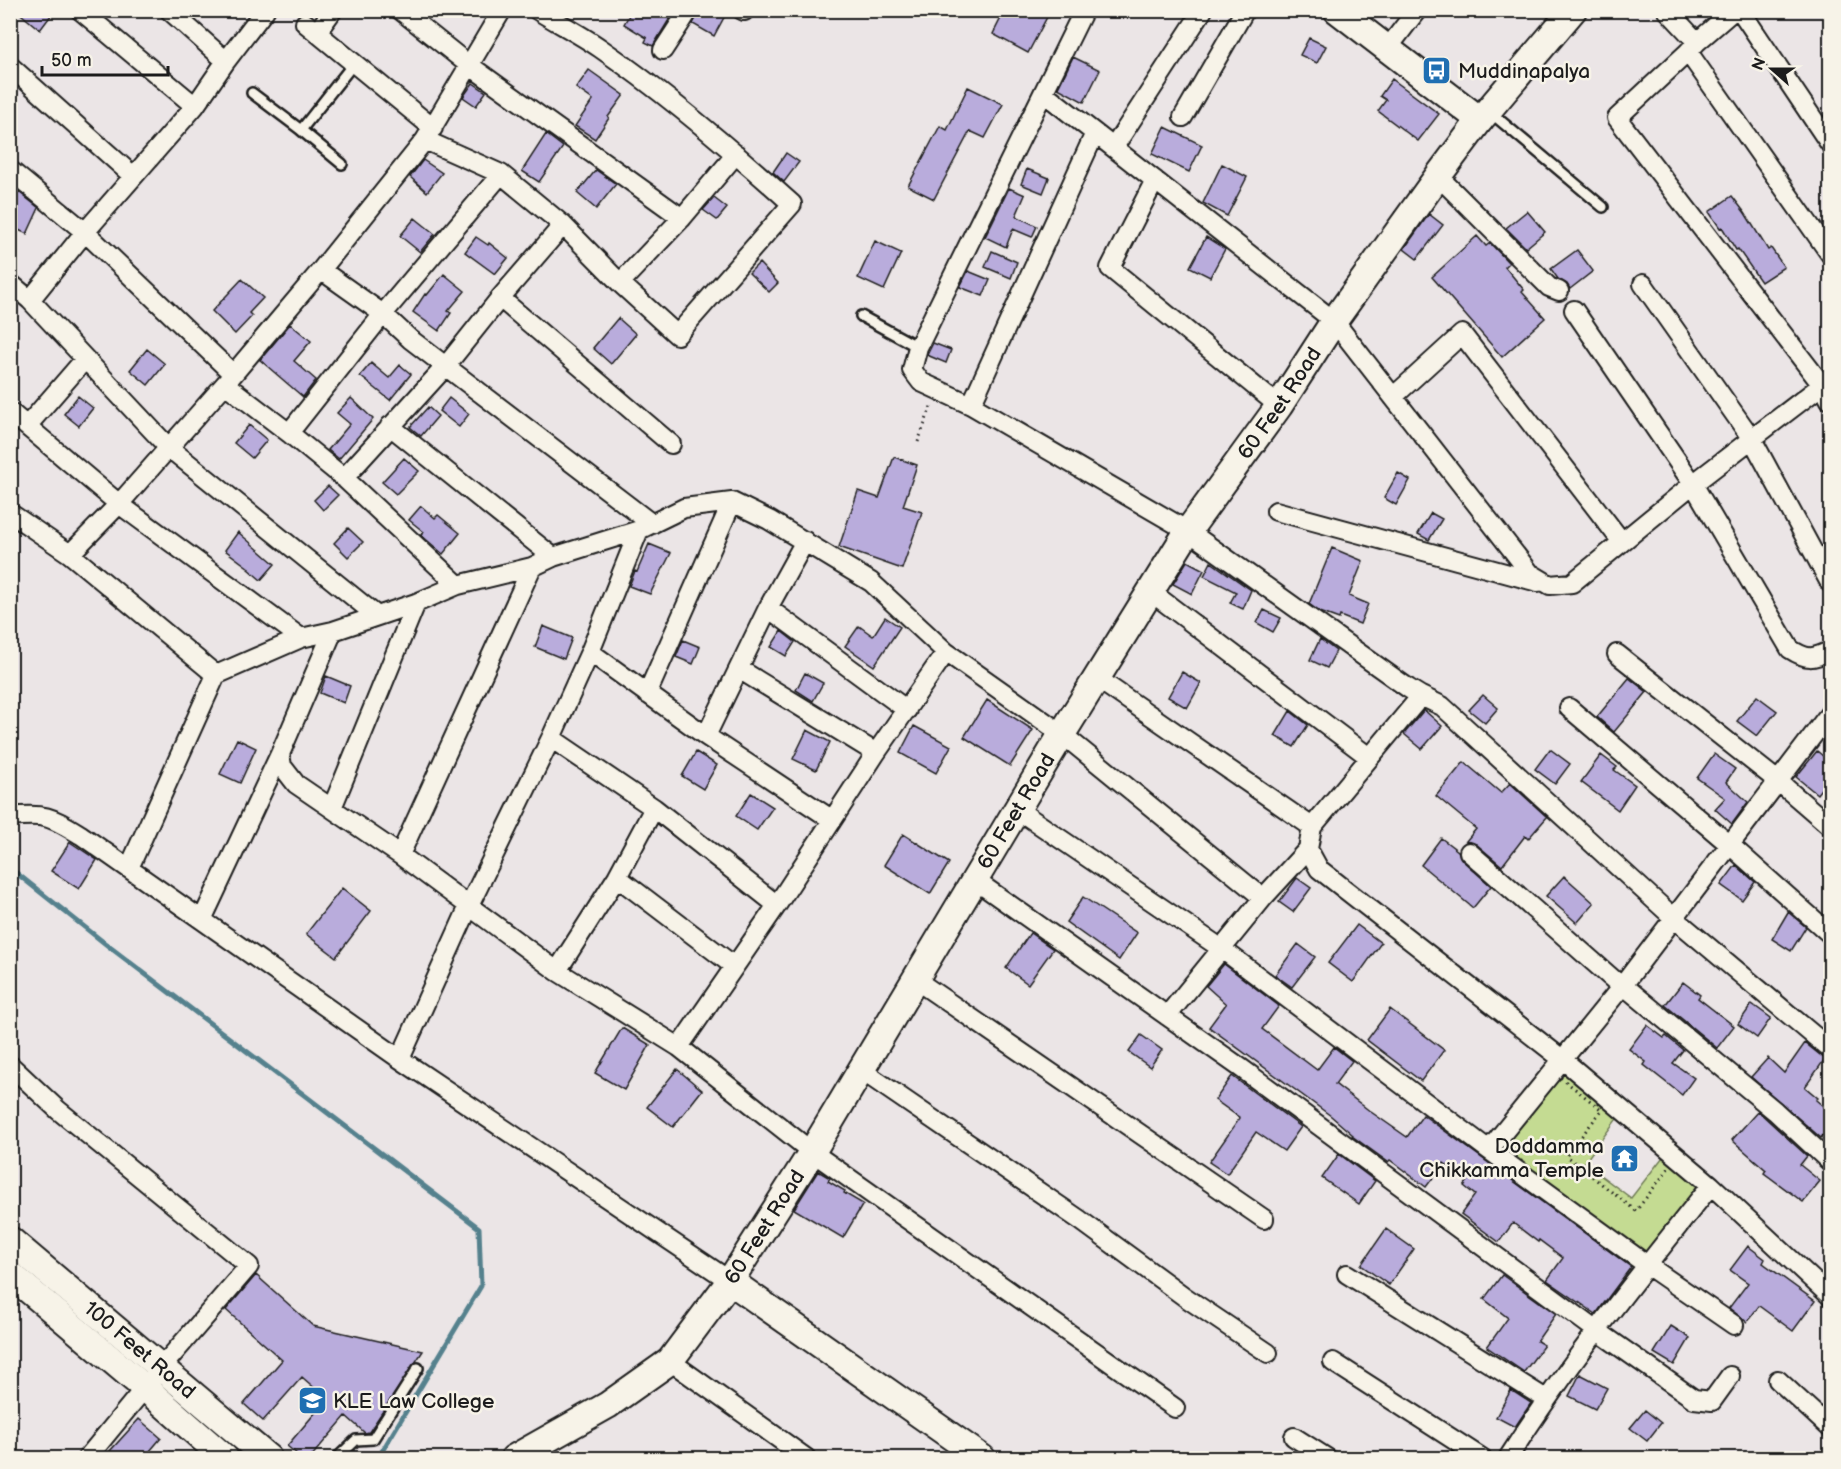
<svg xmlns="http://www.w3.org/2000/svg" width="1841" height="1469" font-family="'Balsamiq Sans',sans-serif">
  <style>
    .park { fill: #c4db92; stroke: #707c57; stroke-width: 1.5 }
    .lines { fill: none; stroke-linecap: round; stroke-linejoin: round }
    .stream { stroke: #54818d; stroke-width: 5 }
    .building { fill: #b9acdc; stroke: #1c1c1c; stroke-width: 1.5 }
    .lane-casing { stroke: #1c1c1c; stroke-width: 14 }
    .street-casing { stroke: #1c1c1c; stroke-width: 22 }
    .secondary-casing { stroke: #1c1c1c; stroke-width: 30 }
    .path { stroke: #1c1c1c; stroke-width: 3; stroke-dasharray: 1.5 4.5; stroke-linecap: butt }
    .lane { stroke: #f7f3e8; stroke-width: 9 }
    .street { stroke: #f7f3e8; stroke-width: 18 }
    .secondary { stroke: #f7f3e8; stroke-width: 26 }
    .labels { text-anchor: middle; dominant-baseline: central; stroke-width: 5; stroke-linejoin: round; paint-order: stroke }
    .poi-label { font-size: 21px; fill: #1c1c1c; stroke: #f7f3e8; text-anchor: start }
    .street-label { font-size: 21px; fill: #1c1c1c; stroke: #f7f3e8 }
  </style>
  <rect width="100%" height="100%" fill="#ebe5e6"/>
  <filter id="ink" filterUnits="userSpaceOnUse"><feTurbulence type="fractalNoise" baseFrequency=".0167" numOctaves="2"/><feDisplacementMap in="SourceGraphic" scale="12" xChannelSelector="R" yChannelSelector="G"/><feConvolveMatrix kernelMatrix="1 2 1 2 8 2 1 2 1" color-interpolation-filters="sRGB"/></filter>
  <g filter="url(#ink)">
    <path class="park" d="M1558 1068 1619 1116 1584 1163 1631 1198 1666 1153 1705 1184 1645 1261 1498 1145Z"/>
    <g class="lines">
      <path class="stream" d="M10 868 107 945 479 1228 481 1286 378 1458"/>
    </g>
    <path class="building" d="M16 10H55L40 30Z
      M632 10H675L653 46 645 42 647 38 624 24Z
      M700 10H728L714 36 693 24Z
      M1005 10H1035L1047 17 1028 53 993 34Z
      M1309 38 1326 46 1317 63 1300 55Z
      M1073 57 1100 70 1084 102 1058 88Z
      M589 70 624 95 608 117 609 118 595 139 575 126 593 100 576 88Z
      M1392 79 1439 114 1418 141 1378 111 1386 100 1380 96Z
      M473 83 486 92 476 106 463 97Z
      M968 87 1003 104 985 138 970 131 934 199 908 186 940 126 947 130Z
      M1165 127 1202 145 1189 172 1152 154Z
      M546 134 563 147 539 182 522 171Z
      M786 153 799 162 784 182 773 172Z
      M423 160 442 173 427 192 410 177Z
      M1222 164 1247 177 1227 216 1203 203Z
      M1027 169 1049 178 1043 193 1021 184Z
      M596 170 616 184 596 209 577 193Z
      M10 188 20 193 39 208 27 234 10 226Z
      M1009 188 1025 195 1016 216 1037 226 1032 237 1013 229 1006 247 985 237Z
      M1732 196 1745 213 1768 250 1771 248 1784 267 1761 282 1738 249 1736 250 1722 227 1720 228 1709 212Z
      M714 198 727 208 717 220 703 210Z
      M1527 211 1545 232 1526 248 1506 228Z
      M1429 214 1443 225 1417 259 1404 249Z
      M415 218 435 234 420 252 400 236Z
      M1477 236 1486 246 1490 243 1509 263 1505 267 1524 290 1522 292 1545 318 1502 357 1432 277Z
      M476 237 488 245 489 243 508 258 495 274 465 252Z
      M1206 237 1225 249 1210 277 1190 267Z
      M875 241 901 253 884 290 858 278Z
      M1577 250 1593 271 1570 289 1567 284 1558 279 1551 269Z
      M992 251 1017 262 1011 278 985 267Z
      M759 263 778 283 769 292 749 273Z
      M968 271 990 280 983 296 960 287Z
      M444 274 465 291 448 311 451 313 439 331 413 312 425 294 427 295Z
      M242 279 263 298 249 313 252 316 235 334 212 311Z
      M618 318 636 334 611 364 593 348Z
      M290 324 311 341 294 361 316 380 303 397 260 360Z
      M933 343 951 350 946 363 927 355Z
      M147 349 165 364 148 385 130 370Z
      M371 363 389 378 400 365 411 374 390 400 360 376Z
      M78 396 93 408 79 426 64 414Z
      M351 398 373 419 339 459 328 450 350 424 337 413Z
      M449 398 469 414 459 427 439 411Z
      M428 407 438 416 421 436 410 427Z
      M249 425 267 440 252 458 234 443Z
      M894 457 917 465 903 506 922 512 902 569 839 547 858 491 879 498Z
      M404 458 419 471 396 494 382 482Z
      M1398 473 1410 480 1396 505 1384 498Z
      M328 486 338 495 323 510 314 500Z
      M421 506 435 518 438 515 460 533 443 554 421 535 424 532 409 520Z
      M1431 513 1442 519 1429 540 1418 534Z
      M348 528 363 542 348 557 334 543Z
      M238 532 275 564 261 580 248 569 249 568 225 550Z
      M649 544 671 553 650 594 629 586 635 571 637 572Z
      M1332 548 1363 561 1349 596 1368 604 1360 624 1340 616 1339 619 1320 612 1309 604Z
      M1187 561 1204 570 1192 594 1173 584Z
      M1211 562 1251 590 1243 609 1230 603 1236 592 1204 576Z
      M1264 610 1281 618 1273 632 1257 623Z
      M885 617 900 627 874 666 845 646 859 626 873 636Z
      M543 626 572 638 564 659 535 647Z
      M781 631 795 642 786 656 771 647Z
      M1320 639 1336 651 1327 668 1310 660Z
      M683 640 700 647 693 664 676 657Z
      M1182 672 1201 683 1187 708 1168 697Z
      M805 673 823 683 813 701 796 690Z
      M326 676 350 686 344 703 320 693Z
      M1629 678 1647 692 1614 732 1597 717Z
      M1483 695 1498 708 1485 723 1469 710Z
      M1757 696 1777 711 1757 736 1737 721Z
      M987 700 1033 730 1010 766 964 737Z
      M1424 710 1442 726 1422 749 1404 734Z
      M1290 711 1308 725 1294 747 1275 736Z
      M914 726 951 746 936 773 900 753Z
      M807 730 830 742 816 770 793 759Z
      M237 739 256 748 240 783 220 774Z
      M1550 749 1570 764 1555 784 1535 769Z
      M1817 751 1830 762V777L1817 794 1796 777Z
      M696 752 717 765 703 789 682 776Z
      M1714 754 1735 769 1726 782 1748 802 1732 824 1715 809 1725 798 1697 778Z
      M1601 755 1617 767 1614 770 1635 785 1618 810 1581 782Z
      M1464 762 1501 793 1510 783 1547 817 1528 839 1525 836 1502 866 1476 844 1466 841 1476 829 1436 796Z
      M751 793 773 807 757 830 736 816Z
      M903 834 949 863 930 894 884 865Z
      M1441 838 1458 851 1462 860 1491 886 1473 908 1421 865Z
      M70 842 97 860 79 889 51 871Z
      M1736 865 1755 882 1742 900 1721 885Z
      M1564 876 1594 903 1577 923 1546 896Z
      M1297 878 1311 888 1293 912 1279 902Z
      M342 888 371 911 336 957 306 934Z
      M1083 897 1137 933 1119 960 1066 922Z
      M1788 912 1806 927 1791 951 1772 939Z
      M1357 925 1381 943 1353 982 1328 963Z
      M1030 933 1053 949 1028 984 1006 968Z
      M1298 944 1315 957 1292 987 1275 975Z
      M1224 964 1279 1006 1262 1029 1317 1070 1334 1047 1352 1061 1335 1084 1371 1112 1407 1137 1423 1115 1631 1267 1596 1314 1547 1280 1563 1258 1539 1240 1538 1242 1513 1223 1499 1242 1461 1214 1475 1195 1464 1186 1468 1181 1444 1163 1426 1187 1390 1160 1388 1162 1352 1136 1353 1135 1331 1116 1209 1027 1226 1004 1206 986Z
      M1683 982 1700 995 1698 998 1734 1026 1717 1048 1665 1005Z
      M1752 1004 1771 1018 1757 1038 1738 1024Z
      M1390 1009 1444 1050 1421 1081 1367 1040Z
      M1647 1025 1664 1038 1666 1036 1683 1050 1673 1063 1694 1078 1682 1095 1644 1065 1646 1062 1629 1049Z
      M622 1028 650 1045 624 1090 595 1073Z
      M1141 1035 1162 1050 1150 1067 1129 1052Z
      M1805 1043 1825 1059 1805 1087 1818 1098 1816 1100 1830 1112V1125L1821 1138 1751 1077 1768 1058 1784 1073Z
      M677 1069 702 1090 673 1127 647 1107Z
      M1232 1076 1301 1127 1284 1151 1256 1132 1227 1174 1209 1162 1240 1118 1215 1100Z
      M1758 1111 1807 1156 1800 1165 1820 1181 1803 1202 1764 1173 1766 1170 1732 1140Z
      M1339 1154 1375 1181 1359 1204 1322 1178Z
      M818 1171 830 1178 828 1181 845 1191 844 1193 863 1204 843 1238 794 1209Z
      M1386 1229 1414 1249 1389 1285 1361 1265Z
      M1748 1246 1765 1259 1763 1263 1815 1301 1793 1331 1759 1306 1747 1322 1729 1308 1748 1283 1730 1270Z
      M256 1275 313 1326 423 1351 369 1432 365 1433 346 1416 310 1458H302L287 1446 327 1399 302 1377 263 1421 244 1404 282 1360 226 1310Z
      M1502 1275 1556 1314 1537 1341 1544 1345 1524 1372 1487 1347 1508 1318 1484 1299Z
      M1671 1326 1690 1338 1674 1365 1654 1353Z
      M1580 1374 1607 1388 1595 1409 1569 1396Z
      M1511 1390 1531 1403 1515 1427 1496 1417Z
      M1645 1410 1661 1423 1647 1441 1630 1428Z
      M139 1419 161 1438 144 1458H119L110 1451Z"/>
    <g class="lines">
      <defs>
        <path id="lane" d="M252 93 301 130
          M1490 112 1603 207
          M342 164 301 130 354 63
          M861 316 918 347
          M337 1458 356 1440 373 1439 418 1368"/>
        <path id="street" d="M80 10 195 106
          M169 10 226 61
          M400 10 469 65 682 218
          M742 10 744 11
          M1084 10 918 347 912 370 921 382 971 405 1188 531 1408 688 1421 696 1442 706 1674 918 1830 1049
          M1667 10 1697 42 1688 52 1830 254
          M1740 10 1830 144
          M305 23 433 128
          M317 32 333 10
          M1697 42 1734 10
          M1388 48 1417 10
          M663 50 689 10
          M1688 52 1617 118 1822 385 1830 400
          M10 66 133 176
          M1044 93 1334 321 1530 573 1550 585 1572 583 1693 484 1830 379
          M1183 117 1245 10
          M425 140 501 174 563 225 620 283 677 335 792 204C731 149 668 95 600 48 580 34 558 23 537 10
          M1114 147 1203 10
          M10 170 85 232 232 373
          M1438 176 1549 287 1559 291
          M1155 180 1110 268 1279 406
          M321 270 383 314 410 339 652 524
          M10 283 30 300 168 447 377 616
          M620 283 682 218 736 154
          M1643 284 1752 439 1830 583
          M500 298 671 444
          M30 300 85 232 195 106 226 61 265 10
          M1574 310 1693 484 1790 649C1807 660 1813 659 1830 651
          M225 384 289 433 344 478 458 585
          M1393 397 1462 334 1622 542
          M971 405 1095 133
          M10 412 119 504 301 638
          M27 426 85 359
          M390 426 553 557
          M289 433 383 314 501 174
          M344 478 445 367 500 298 563 225
          M1276 511 1538 582
          M10 513 70 554 216 675 301 638 333 631 416 603 458 585 532 567 553 557 639 530 684 508 732 502 769 520 871 582 946 652 1062 734 1263 898
          M70 554 119 504 225 384 321 270 425 140 502 10
          M1151 592 1369 757
          M768 608 907 710
          M333 631 280 754 282 766 296 784 400 855 557 971 679 1047 812 1152 1175 1408
          M590 652 706 736 831 819
          M1617 654 1779 782 1830 826
          M739 669 876 753
          M1098 679 1312 827
          M647 694 732 502
          M1421 696 1312 827 1308 849 1319 869 1562 1059 1711 1185 1830 1296
          M1569 708 1730 845 1830 934
          M706 736 768 608 805 541
          M551 738 654 808 777 905
          M332 808 416 603
          M1018 810 1222 949 1489 1150 1647 1265 1734 1325
          M11 817C46 813 51 817 81 835L400 1059 730 1281
          M1469 852 1614 980 1623 985 1775 1111 1830 1162
          M400 855 532 567
          M129 868 216 675
          M617 877 734 966
          M976 881 1241 1068 1596 1330 1694 1399 1712 1401 1730 1376
          M202 920 280 754
          M557 971 617 877 654 808
          M916 980 1264 1219
          M1167 1016 1263 898 1308 849
          M679 1047 777 905 876 753 946 652
          M400 1059 469 906 551 738 590 652 639 530
          M10 1065 58 1110 249 1266 161 1368 87 1458
          M861 1070 1080 1220 1185 1297 1268 1353
          M1489 1150 1623 985 1830 713
          M1347 1274 1546 1399
          M670 1361 806 1458
          M1333 1362 1482 1458
          M1778 1380 1830 1428
          M1294 1437 1327 1458
          M1508 1458C1569 1362 1640 1274 1711 1185"/>
        <g id="secondary">
          <path d="M1337 10 1480 120"/>
          <path id="s1" d="M10 1240 268 1458"/>
          <path d="M10 1274 145 1388 225 1458"/>
          <path d="M730 1281 982 1458"/>
          <path id="s2" d="M514 1458 608 1405 670 1361 730 1281 812 1152 1062 734 1188 531 1279 406 1334 321 1438 176 1480 120 1573 10"/>
        </g>
      </defs>
      <use href="#lane" class="lane-casing"/>
      <use href="#street" class="street-casing"/>
      <use href="#secondary" class="secondary-casing"/>
      <path class="path" d="M918 442 932 404
        M1556 1074 1602 1110 1566 1156 1636 1211 1672 1164 1702 1187 1646 1259 1501 1145Z"/>
      <use href="#lane" class="lane"/>
      <use href="#street" class="street"/>
      <use href="#secondary" class="secondary"/>
    </g>
  </g>
  <defs>
    <symbol id="bus-square" viewBox="-11 -11 22 22"><rect x="-9" y="-9" width="18" height="18" rx="4" fill="#1f6fb2" stroke="#f7f3e8"/><path d="M-5-6H5V4H4V6H2V4H-2V6H-4V4H-5ZM-3.5-4V0h7V-4ZM-3.5 1.2v1.5H-2V1.2ZM2 1.2v1.5H3.5V1.2Z" fill="#fff"/></symbol>
    <symbol id="temple-square" viewBox="-11 -11 22 22"><rect x="-9" y="-9" width="18" height="18" rx="4" fill="#1f6fb2" stroke="#f7f3e8"/><path d="M0-6L5-2H3V0L6.5 2.5H4V6H1.5V3h-3V6H-4V2.5H-6.5L-3 0V-2H-5Z" fill="#fff"/></symbol>
    <symbol id="university-square" viewBox="-11 -11 22 22"><rect x="-9" y="-9" width="18" height="18" rx="4" fill="#1f6fb2" stroke="#f7f3e8"/><path d="M0-5L7-2L0 1L-7-2ZM-4 1L0 2.5L4 1V4Q0 6-4 4Z" fill="#fff"/></symbol>
  </defs>
  <g fill-rule="evenodd">
    <use href="#bus-square" x="1420" y="54" width="33" height="33"/>
    <use href="#temple-square" x="1608" y="1142" width="33" height="33"/>
    <use href="#university-square" x="296" y="1384" width="33" height="33"/>
  </g>
  <g class="labels">
    <g class="poi-label">
      <text x="1458" y="71">Muddinapalya</text>
      <text x="1604" y="1146" text-anchor="end">Doddamma<tspan x="1604" dy="24">Chikkamma Temple</tspan></text>
      <text x="333" y="1401">KLE Law College</text>
    </g>
    <g class="street-label">
      <text stroke="none"><textPath href="#s2" startOffset="1320">60 Feet Road</textPath></text>
      <text stroke="none"><textPath href="#s2" startOffset="834">60 Feet Road</textPath></text>
      <text stroke="none"><textPath href="#s2" startOffset="348">60 Feet Road</textPath></text>
      <text stroke="none"><textPath href="#s1" startOffset="170">100 Feet Road</textPath></text>
    </g>
  </g>
  <rect width="1841" height="1469" fill="none" stroke="#f7f3e8" stroke-width="36"/>
  <rect x="18" y="18" width="1805" height="1433" fill="none" stroke="#1c1c1c" stroke-width="2" filter="url(#ink)"/>
  <g transform="translate(1772 69) rotate(291)" stroke="#f7f3e8" stroke-width="4.5" paint-order="stroke">
  <path d="M0-4.5L10 22L0 15L-10 22Z" fill="#1c1c1c"/>
  <text y="-9" font-size="16" font-weight="bold" text-anchor="middle" fill="#1c1c1c">N</text>
  </g>
  <path d="M42 66v9h126v-9" fill="none" stroke="#1c1c1c" stroke-width="3"/>
  <text x="51" y="66" font-size="18" fill="#1c1c1c" stroke="#f7f3e8" stroke-width="4.5" paint-order="stroke">50 m</text>
</svg>
